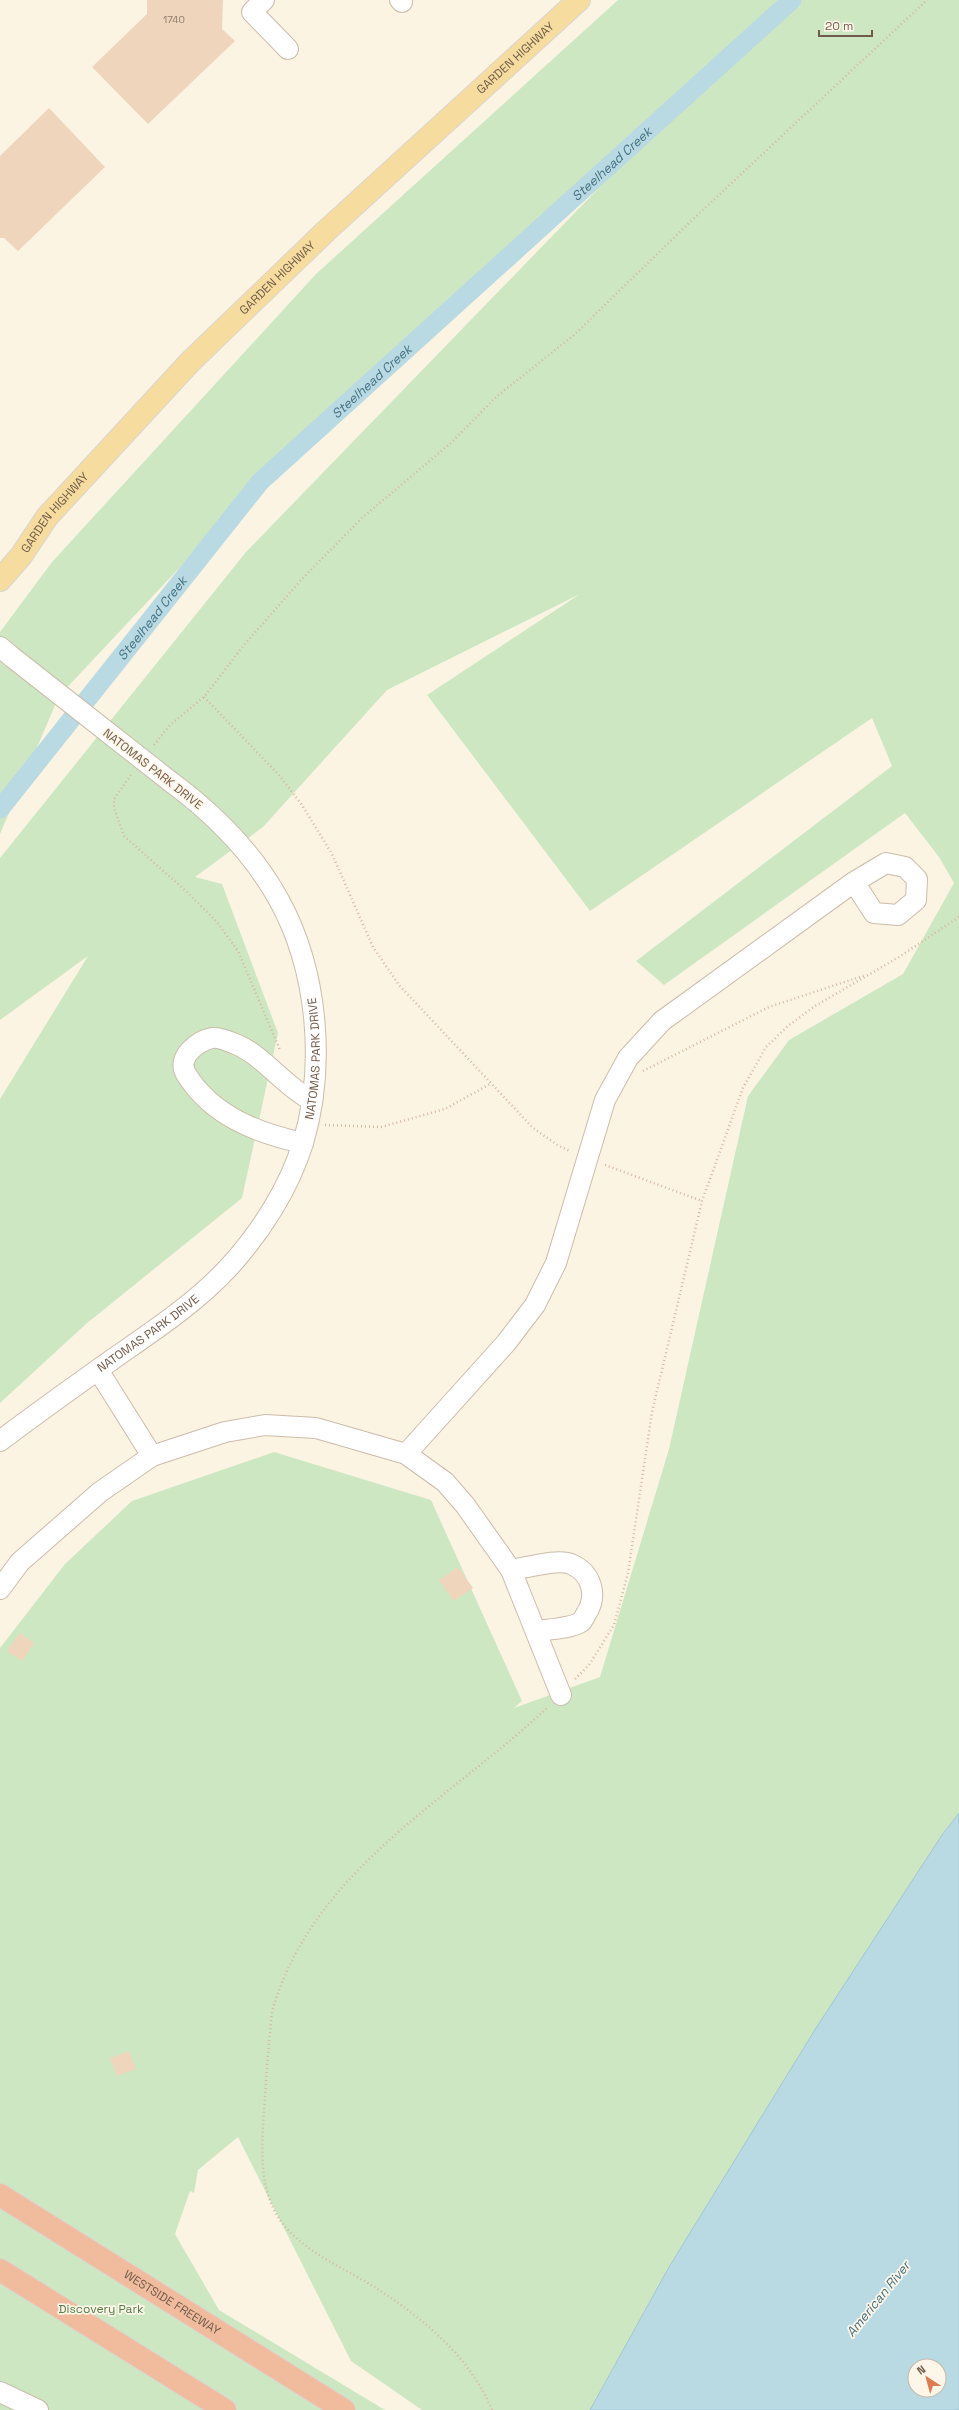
<svg xmlns="http://www.w3.org/2000/svg" width="959" height="2410" font-family="'Space Grotesk',sans-serif">
  <style>
    .green { fill: #cee7c3 }
    .water { fill: #b9d9e3; stroke: #a0c7d4; fill-rule: evenodd }
    .lines { fill: none; stroke-linecap: round; stroke-linejoin: round }
    .canal { stroke: #b9d9e3; stroke-width: 19 }
    .building { fill: #eed5bc }
    .minor-casing { stroke: #cbbcaa; stroke-width: 22 }
    .major-casing { stroke: #dad5d0; stroke-width: 24 }
    .highway-casing { stroke: #dad5d0; stroke-width: 24 }
    .path { stroke: #d3b8a0; stroke-width: 2.5; stroke-dasharray: 1 3; stroke-linecap: butt }
    .minor { stroke: #fff; stroke-width: 20 }
    .major { stroke: #f6dd9f; stroke-width: 22 }
    .highway { stroke: #f1bb9d; stroke-width: 22 }
    .minor-bridge-casing { stroke: #cbbcaa; stroke-width: 22; stroke-linecap: butt }
    .minor-bridge { stroke: #fff; stroke-width: 20 }
    .labels { text-anchor: middle; dominant-baseline: central; stroke-width: 3.5; stroke-linejoin: round; paint-order: stroke }
    .number-label { font-size: 10px; fill: #907a67 }
    .street-label { font-size: 12px; fill: #715c4b; stroke: #fef7e9 }
    .park-label { font-size: 12px; fill: #527b46; stroke: #fef7e9 }
    .water-label { font-size: 13px; font-style: italic; fill: #467483; stroke: #fef7e9 }
  </style>
  <rect width="100%" height="100%" fill="#fbf4e3"/>
  <path class="green" d="M618 0H959V1813L942 1835 669 2267 590 2410H422L351 2361 238 2137 198 2170 194 2193 190 2191 175 2234 219 2310 385 2410H0V1648L65 1564 132 1501 274 1452 431 1500 522 1701 514 1708 600 1677 669 1449 748 1096 789 1040 903 974 954 883 939 857 905 813 664 985 636 961 892 766 872 718 590 911 427 695 580 594 387 690 263 827 195 877 222 884 278 1033 242 1198 86 1324 0 1403V1099L88 956 0 1020V858L246 552 778 3 260 482 59 696 0 834V632L52 562 316 274Z"/>
  <path class="water" d="M959 1813V2410H590L669 2267 816 2028 942 1835ZM915 2366H939V2390H915Z"/>
  <g class="lines">
    <path class="canal" id="s1" d="M0 809 260 482 792 0"/>
  </g>
  <path class="building" d="M147 0H223L222 29 235 41 148 124 92 67 147 14Z
    M49 108 105 167 18 251 4 238H0V156Z
    M458 1567 473 1588 454 1601 439 1580Z
    M20 1633 34 1643 22 1661 7 1651Z
    M129 2051 136 2069 117 2076 110 2058Z"/>
  <g class="lines">
    <defs>
      <g id="minor">
        <path d="M264 0 252 12 288 49"/>
        <path d="M400 0 402 2"/>
        <path d="M0 647 12 657"/>
        <path d="M303 1143C257 1133 212 1116 186 1074 176 1057 198 1041 212 1038 218 1037 228 1041 233 1043 263 1054 282 1085 311 1100"/>
        <path d="M98 1370 152 1456"/>
        <path id="s2" d="M0 1441C37 1413 75 1386 113 1359 153 1331 196 1303 229 1267 261 1232 289 1188 303 1143 326 1066 318 971 279 900 253 853 213 813 171 782"/>
        <path d="M406 1454 506 1343 535 1305 556 1263 605 1100 628 1058 662 1021 854 882 886 863 905 867 917 879 916 900 898 915 874 913 854 882"/>
        <path d="M511 1570C526 1568 558 1558 571 1564 592 1573 598 1596 586 1614 585 1616 583 1620 581 1622 569 1629 549 1629 536 1631"/>
        <path d="M0 1589 20 1562 100 1492 152 1456 225 1432 265 1425 316 1428 406 1454 445 1482 465 1505 511 1570 561 1695"/>
        <path d="M0 2392 38 2410"/>
      </g>
      <g id="major">
        <path id="s3" d="M0 580 21 556 47 517 190 362 326 231 579 0"/>
      </g>
      <g id="highway">
        <path id="s4" d="M0 2195 344 2410"/>
        <path d="M0 2270 225 2410"/>
      </g>
    </defs>
    <use href="#minor" class="minor-casing"/>
    <use href="#major" class="major-casing"/>
    <use href="#highway" class="highway-casing"/>
    <path class="path" d="M204 697 278 774 302 805 332 854 373 947 399 985 533 1128 559 1146 570 1151
      M154 745 170 725 204 697 244 645 301 580 362 518 452 442 496 397 574 335 689 223 927 0
      M131 775 114 799V808L124 836 186 891 217 922 238 951 280 1050
      M643 1071 769 1007 866 975
      M325 1125 381 1127 445 1109 490 1084
      M605 1165 702 1201
      M575 1679 589 1665 614 1625 628 1573 652 1412 702 1201 743 1088 766 1047 788 1026 815 1006 899 957 959 917
      M492 2410C470 2357 424 2319 376 2288 348 2270 315 2257 291 2233 258 2201 261 2153 264 2111 266 2085 267 2059 270 2033 271 2024 271 2014 274 2005 316 1869 450 1799 548 1707"/>
    <use href="#minor" class="minor"/>
    <use href="#major" class="major"/>
    <use href="#highway" class="highway"/>
    <defs>
      <path id="minor-bridge" d="M12 657 171 782"/>
    </defs>
    <use href="#minor-bridge" class="minor-bridge-casing"/>
    <use href="#minor-bridge" class="minor-bridge"/>
  </g>
  <g class="labels">
    <g class="number-label">
      <text x="174" y="19">1740</text>
    </g>
    <g class="street-label">
      <text stroke="none"><textPath href="#s3" startOffset="735">GARDEN HIGHWAY</textPath></text>
      <text stroke="none"><textPath href="#s3" startOffset="411">GARDEN HIGHWAY</textPath></text>
      <text stroke="none"><textPath href="#s3" startOffset="87">GARDEN HIGHWAY</textPath></text>
      <text transform="translate(153 769) rotate(38)">NATOMAS PARK DRIVE</text>
      <text stroke="none"><textPath href="#s2" startOffset="519">NATOMAS PARK DRIVE</textPath></text>
      <text stroke="none"><textPath href="#s2" startOffset="183">NATOMAS PARK DRIVE</textPath></text>
      <text stroke="none"><textPath href="#s4" startOffset="203">WESTSIDE FREEWAY</textPath></text>
    </g>
    <g class="park-label">
      <text x="101" y="2309">Discovery Park</text>
    </g>
    <g class="water-label">
      <text stroke="none"><textPath href="#s1" startOffset="892">Steelhead Creek</textPath></text>
      <text stroke="none"><textPath href="#s1" startOffset="568">Steelhead Creek</textPath></text>
      <text stroke="none"><textPath href="#s1" startOffset="244">Steelhead Creek</textPath></text>
      <text transform="translate(878 2299) rotate(-51)">American River</text>
    </g>
  </g>
  <g transform="translate(927 2378) rotate(324)"><circle r="19" fill="#fef7e9" stroke="#c6b9aa"/>
  <path d="M0-3L7 15L0 10L-7 15Z" fill="#de7c4f"/>
  <text y="-6" font-size="11" font-weight="bold" text-anchor="middle" fill="#715c4b">N</text>
  </g>
  <path d="M819 30v6h53v-6" fill="none" stroke="#715c4b" stroke-width="2"/>
  <text x="825" y="30" font-size="12" fill="#715c4b" stroke="#fef7e9" stroke-width="3" paint-order="stroke">20 m</text>
</svg>
